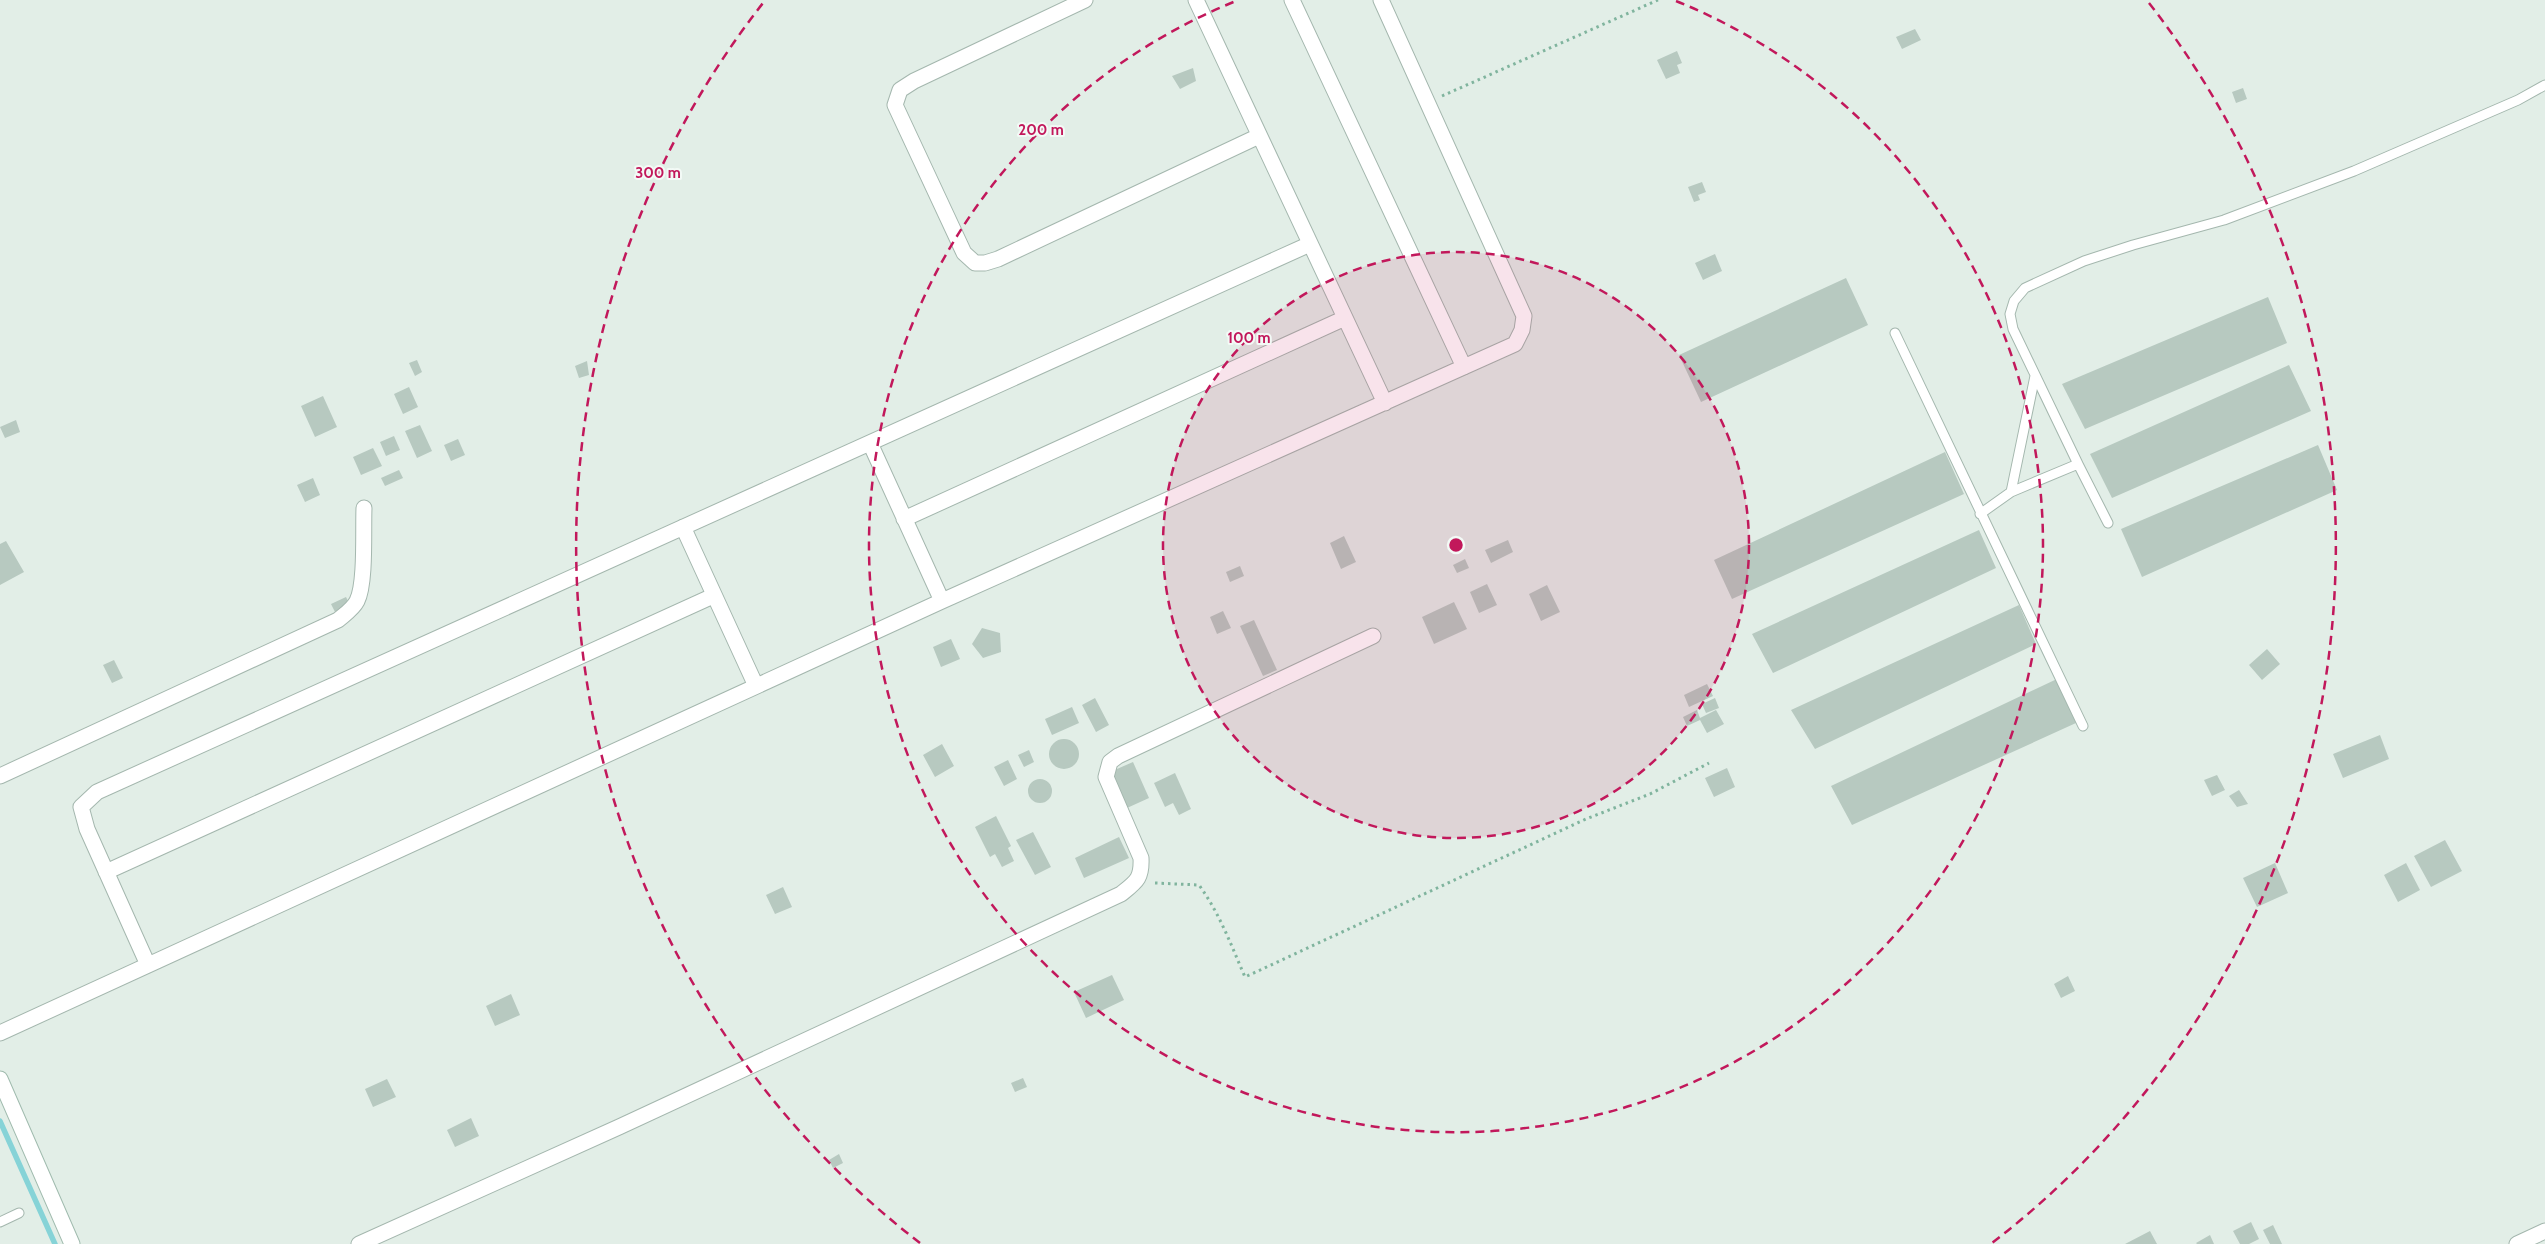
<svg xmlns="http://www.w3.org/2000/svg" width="2545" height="1244" font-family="Cabin,sans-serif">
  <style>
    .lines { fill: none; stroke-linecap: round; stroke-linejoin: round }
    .stream { stroke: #86d3d7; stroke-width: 5.5 }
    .building { fill: #b7c9c0 }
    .lane-casing { stroke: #a4b7ae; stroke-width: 11 }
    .street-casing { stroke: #a4b7ae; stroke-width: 17 }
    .secondary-casing { stroke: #a0bbae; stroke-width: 17 }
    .path { stroke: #80b49e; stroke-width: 3; stroke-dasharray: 2.5 4; stroke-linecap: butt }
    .lane { stroke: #fff; stroke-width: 9 }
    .street { stroke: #fff; stroke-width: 15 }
    .secondary { stroke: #fff; stroke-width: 15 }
    .ring { fill: none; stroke: #c2185b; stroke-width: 2.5; stroke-dasharray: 9 6 }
    .centre { fill: #c2185b; stroke: #f3faf6; stroke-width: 2.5 }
    .ring-label { font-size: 15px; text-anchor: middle; font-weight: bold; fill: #c2185b; stroke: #f3faf6; stroke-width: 4; stroke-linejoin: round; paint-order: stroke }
  </style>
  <rect width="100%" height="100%" fill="#e2eee7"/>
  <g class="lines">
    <path class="stream" d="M0 1121 55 1244"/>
  </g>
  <path class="building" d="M1915 29 1921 40 1902 49 1896 37Z
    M1677 51 1682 63 1677 65 1680 73 1666 79 1657 60Z
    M1193 68 1196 81 1180 89 1172 76Z
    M2243 88 2247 99 2236 103 2232 92Z
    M1702 182 1706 192 1698 195 1700 200 1694 202 1688 187Z
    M1715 254 1722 271 1703 280 1695 263Z
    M1846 278 1868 325 1701 402 1679 355Z
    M2268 297 2287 343 2085 429 2062 384Z
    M417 360 422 372 415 376 409 363Z
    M587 361 589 375 579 378 575 366Z
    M2289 365 2311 411 2112 498 2090 454Z
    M409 387 418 407 403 414 394 394Z
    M323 396 337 427 315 437 301 406Z
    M16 420 20 432 5 438 0 427Z
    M420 425 432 451 417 458 405 431Z
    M394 436 400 450 386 456 380 442Z
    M458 439 465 455 451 461 444 445Z
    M2318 445 2337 490 2142 577 2121 529Z
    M373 448 382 466 361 475 353 457Z
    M1945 452 1964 494 1732 599 1714 560Z
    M399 470 403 478 385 486 381 478Z
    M313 478 320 495 305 502 297 485Z
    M1979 530 1996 568 1773 673 1752 634Z
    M1344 536 1356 562 1341 569 1330 543Z
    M1508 540 1513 552 1491 563 1485 550Z
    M6 541 24 572 0 585V544Z
    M1465 559 1469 568 1457 573 1453 565Z
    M1240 566 1244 576 1230 582 1226 572Z
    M1487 584 1497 605 1479 613 1470 592Z
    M1547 585 1560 612 1541 621 1529 594Z
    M346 597 350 605 335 612 331 604Z
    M1454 602 1467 629 1434 644 1422 617Z
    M2019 605 2036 644 1815 749 1791 710Z
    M1223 611 1231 628 1217 634 1210 617Z
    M1254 620 1277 670 1263 676 1240 626Z
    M982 628 1000 633 1001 652 983 658 972 644Z
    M951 639 960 659 941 667 933 647Z
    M2267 649 2280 664 2262 680 2249 665Z
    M114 660 123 678 112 683 103 665Z
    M2059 678 2076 723 1852 825 1831 786Z
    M1707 684 1713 696 1689 707 1684 695Z
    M1095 698 1109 725 1096 732 1082 705Z
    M1715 698 1719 708 1706 713 1702 704Z
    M1072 707 1079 723 1052 735 1045 719Z
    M1697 710 1700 718 1716 710 1724 724 1707 733 1700 720 1687 726 1683 717Z
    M2380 735 2389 759 2343 778 2333 754Z
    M1049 754a15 15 0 1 1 30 0a15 15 0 1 1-30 0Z
    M942 744 954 766 935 777 923 755Z
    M1029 750 1034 762 1024 767 1018 755Z
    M1008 760 1017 779 1004 786 994 767Z
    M1133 762 1149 798 1127 808 1110 772Z
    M1727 768 1735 787 1714 797 1705 778Z
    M1175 773 1191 809 1179 815 1173 803 1165 807 1154 783Z
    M2217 775 2225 790 2212 796 2204 780Z
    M1028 791a12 12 0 1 1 24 0a12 12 0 1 1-24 0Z
    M2239 790 2248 804 2237 807 2229 796Z
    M996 816 1011 846 1008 848 1014 861 1002 867 995 854 990 857 975 827Z
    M1033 832 1051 867 1035 875 1016 840Z
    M1119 837 1129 858 1084 878 1075 858Z
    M2445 840 2462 871 2431 887 2414 856Z
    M2275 863 2288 893 2257 907 2243 878Z
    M2406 863 2420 890 2398 902 2384 875Z
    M783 887 792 907 775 914 766 895Z
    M1112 975 1124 1000 1086 1018 1074 992Z
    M2068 976 2075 991 2061 998 2054 984Z
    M511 994 520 1015 495 1026 486 1006Z
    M1023 1078 1027 1087 1015 1092 1011 1083Z
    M387 1079 396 1097 373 1107 365 1089Z
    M471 1118 479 1136 455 1147 447 1130Z
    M839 1154 843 1163 833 1168 829 1160Z
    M2251 1222 2259 1239 2249 1244H2240L2233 1231Z
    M2273 1225 2282 1244H2270L2263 1230Z
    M2150 1231 2157 1244H2125Z
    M2210 1235 2214 1244H2197L2196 1243Z"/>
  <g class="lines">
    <defs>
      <path id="lane" d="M1895 333 2083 726
        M2078 464 2108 523
        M2011 492 2078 464 2013 329 2010 314 2014 301 2025 288 2084 261 2133 245 2224 220 2354 171 2518 100 2545 85
        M1980 514 2011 492 2035 376
        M0 1222 19 1213"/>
      <path id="street" d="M1085 0 914 81 900 90 895 105 964 253 975 263H985L998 259 1259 136
        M1196 0 1385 403
        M1292 0 1464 367
        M870 443 942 601
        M904 519 1345 318
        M683 527 756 686
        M0 776 338 620C345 614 353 609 357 601 366 583 363 530 364 508
        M106 872 713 596
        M148 965 87 829 81 807 97 792 1310 244
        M0 1033 942 601 1515 344 1522 330 1524 316 1381 0
        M359 1244 619 1127 1121 894C1136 882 1142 879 1141 858L1106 777 1110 762 1118 756 1373 636
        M2517 1244 2545 1231"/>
      <path id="secondary" d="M0 1079 72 1244"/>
    </defs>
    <use href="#lane" class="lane-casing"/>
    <use href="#street" class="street-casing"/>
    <use href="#secondary" class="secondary-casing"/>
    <path class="path" d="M1442 96 1658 0
      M1155 883 1199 885C1220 914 1231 945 1245 977L1586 819 1650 794 1709 763"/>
    <use href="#lane" class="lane"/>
    <use href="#street" class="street"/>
    <use href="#secondary" class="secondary"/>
  </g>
  <circle cx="1456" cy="545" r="293" fill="#c2185b" fill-opacity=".12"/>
  <g class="ring">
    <circle cx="1456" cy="545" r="293"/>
    <path d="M1676 1A587 587 0 1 1 1236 1"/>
    <path d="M920 1243A880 880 0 0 1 763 3M2149 3A880 880 0 0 1 1992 1243"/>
  </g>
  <circle cx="1456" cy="545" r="8" class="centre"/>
  <g class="ring-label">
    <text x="1041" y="135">200 m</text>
    <text x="658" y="178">300 m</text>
    <text x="1249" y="343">100 m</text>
  </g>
</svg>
